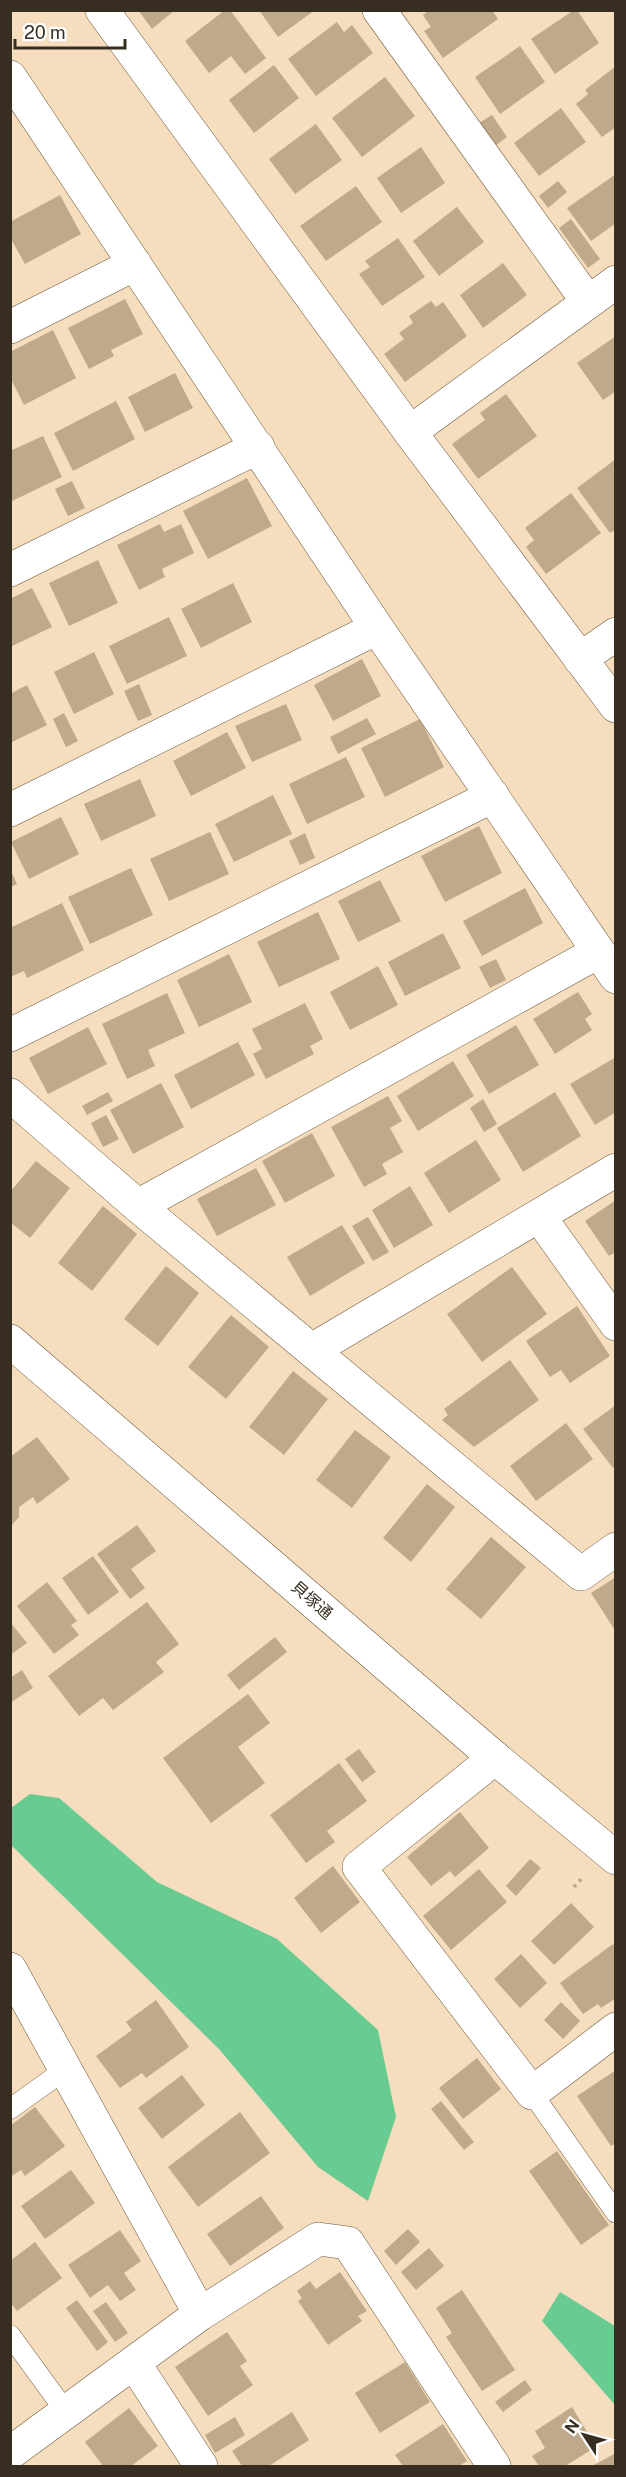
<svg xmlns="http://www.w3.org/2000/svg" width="626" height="2477" font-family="'Public Sans','Noto Sans JP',sans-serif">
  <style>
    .forest { fill: #67cb92 }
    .building { fill: #bfa98a }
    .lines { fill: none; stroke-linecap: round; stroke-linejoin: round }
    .lane-casing { stroke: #6b573b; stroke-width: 21 }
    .street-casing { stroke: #6b573b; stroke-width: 34 }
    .secondary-casing { stroke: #6b573b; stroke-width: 34 }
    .path { stroke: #bca88e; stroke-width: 4; stroke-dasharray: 3 4.5; stroke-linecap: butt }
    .lane { stroke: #fff; stroke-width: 20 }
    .street { stroke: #fff; stroke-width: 33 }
    .secondary { stroke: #fff; stroke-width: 33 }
    .labels { text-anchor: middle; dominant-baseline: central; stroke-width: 4.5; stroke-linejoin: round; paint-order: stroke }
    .street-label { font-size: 16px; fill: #372e21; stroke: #fff }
  </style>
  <rect width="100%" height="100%" fill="#f5ddbd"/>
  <path class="forest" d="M30 1794 59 1798 157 1882 277 1939 378 2030 396 2117 368 2201 318 2167 219 2049 11 1845V1808Z
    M560 2292 615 2326V2405L542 2321Z"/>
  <path class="building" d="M138 10H175L152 29Z
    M225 10H230L266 58 245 74 231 56 209 73 185 41Z
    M259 10H315L278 37Z
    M429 10H492L498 19 443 58 424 31 431 27 423 15Z
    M574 10H577L599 43 555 74 531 39Z
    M337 22 344 32 352 25 373 53 316 96 288 59Z
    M520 46 545 82 500 114 475 77Z
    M274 65 299 98 254 133 229 100Z
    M616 66V127L602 137 576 104 588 94 585 90Z
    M385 77 415 116 362 157 332 118Z
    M561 108 586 142 539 176 514 143Z
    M492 115 507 137 495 146 479 123Z
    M316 124 342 160 295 194 269 159Z
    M421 147 445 183 401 213 377 178Z
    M616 174V223L591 241 567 208Z
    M558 181 567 192 548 208 539 196Z
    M356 186 382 222 326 261 300 226Z
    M60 195 81 234 25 264 10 237V222Z
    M457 207 484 242 439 276 413 241Z
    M571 219 600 259 588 268 559 228Z
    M398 238 425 277 382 306 359 274 370 267 365 261Z
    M503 263 527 295 483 328 460 295Z
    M125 299 143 334 111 350 114 356 89 369 68 328Z
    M431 301 436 307 443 302 467 336 405 382 384 354 404 339 399 333 413 323 409 316Z
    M53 330 76 378 24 405 10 377V352Z
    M616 336V391L603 400 577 363Z
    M175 373 193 408 145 432 128 397Z
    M506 394 537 436 478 479 452 444 485 420 480 413Z
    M116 401 135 439 73 471 54 433Z
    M43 436 62 477 12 501 10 451Z
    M616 459V529L610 533 577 488Z
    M247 478 272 526 208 559 183 511Z
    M72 481 85 508 68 516 55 489Z
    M571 493 601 533 546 574 526 547 534 540 525 528Z
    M160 524 164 532 181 524 194 553 162 569 165 577 139 590 117 545Z
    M98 560 118 603 69 626 49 583Z
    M233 583 252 622 201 648 181 609Z
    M32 588 52 627 10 647V599Z
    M169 617 187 656 127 684 109 646Z
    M94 652 114 694 74 714 54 672Z
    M362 659 381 696 333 721 314 685Z
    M139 684 152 715 138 721 124 691Z
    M27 685 47 725 10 743V694Z
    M286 704 302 740 252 762 235 726Z
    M64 713 78 741 66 747 53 719Z
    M367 718 376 734 338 754 330 737Z
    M420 719 444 767 385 797 361 748Z
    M227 732 246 768 191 796 173 761Z
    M346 757 365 797 307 824 289 784Z
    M140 779 156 816 101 841 84 804Z
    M273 795 292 834 234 862 215 824Z
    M61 817 79 854 29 879 11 842Z
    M479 826 502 873 445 902 421 856Z
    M210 832 229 874 169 901 150 859Z
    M305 833 315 858 300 865 289 841Z
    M131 868 153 915 90 944 68 897Z
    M10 869 17 884 10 887Z
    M380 880 401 921 358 942 338 901Z
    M525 888 543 923 482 956 463 921Z
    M62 903 84 950 27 978 24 971 10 977V928Z
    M318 912 340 959 279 987 257 942Z
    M443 933 461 968 405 996 388 962Z
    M229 954 252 1002 199 1027 177 980Z
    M496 959 506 980 490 988 479 967Z
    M378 966 398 1005 350 1030 330 992Z
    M578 992 592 1014 585 1019 592 1030 555 1054 533 1019Z
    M167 993 185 1033 148 1050 155 1066 127 1079 102 1024Z
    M305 1003 323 1039 310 1046 314 1054 266 1079 253 1054 262 1049 252 1029Z
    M516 1025 539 1065 489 1094 466 1055Z
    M88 1027 107 1064 48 1094 29 1058Z
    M238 1042 255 1075 191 1109 174 1075Z
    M616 1057V1112L595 1125 570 1084Z
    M453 1061 474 1096 418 1131 397 1096Z
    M161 1083 184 1127 133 1154 110 1110Z
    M108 1092 113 1101 87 1115 82 1106Z
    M555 1092 581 1136 523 1172 497 1128Z
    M388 1096 402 1121 390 1128 403 1152 382 1164 387 1174 364 1187 331 1127Z
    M483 1099 497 1124 484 1132 470 1108Z
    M106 1115 119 1139 103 1147 91 1123Z
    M312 1133 335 1176 285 1203 262 1161Z
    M476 1140 501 1180 449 1213 424 1173Z
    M36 1161 70 1188 30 1238 10 1222V1192Z
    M256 1168 276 1205 217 1236 197 1199Z
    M410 1186 433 1225 394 1248 372 1210Z
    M616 1200V1252L609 1256 585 1221Z
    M103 1206 137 1234 92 1291 58 1263Z
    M368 1217 389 1252 373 1261 352 1226Z
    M342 1225 365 1263 310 1296 287 1257Z
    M166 1266 199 1293 158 1346 124 1319Z
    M512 1267 547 1314 482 1362 447 1314Z
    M577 1306 610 1356 570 1383 561 1370 550 1377 526 1341Z
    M231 1315 269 1347 226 1399 188 1367Z
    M510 1360 539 1400 474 1447 442 1420 448 1415 444 1409Z
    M293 1371 328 1399 284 1455 249 1427Z
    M616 1405V1466L613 1468 583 1429Z
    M566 1423 593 1459 536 1501 510 1466Z
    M355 1430 391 1457 352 1508 316 1480Z
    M37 1437 70 1479 37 1504 33 1497 19 1507V1517L10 1527V1457Z
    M427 1484 455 1507 411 1562 383 1538Z
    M137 1525 156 1551 131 1569 145 1588 130 1599 97 1554Z
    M491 1537 526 1567 481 1619 446 1589Z
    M93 1556 119 1592 88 1615 62 1578Z
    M616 1577V1632L591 1593Z
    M47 1582 77 1621 71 1625 79 1635 54 1654 17 1606Z
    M147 1602 179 1644 156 1662 164 1672 113 1710 103 1698 79 1716 48 1676Z
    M10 1622 27 1643 10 1655Z
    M275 1637 287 1652 239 1690 227 1675Z
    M22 1670 33 1688 10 1703V1678Z
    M248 1694 270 1723 238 1747 265 1783 211 1823 163 1758Z
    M359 1749 376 1772 362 1782 345 1759Z
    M339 1763 367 1801 327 1831 335 1842 306 1863 270 1815Z
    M460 1812 489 1848 455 1877 450 1871 431 1886 407 1857Z
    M530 1859 541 1868 516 1896 506 1886Z
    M333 1866 360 1902 321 1933 294 1898Z
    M479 1869 507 1902 451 1950 423 1916Z
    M571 1903 594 1927 554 1965 531 1941Z
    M613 1944 616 1948V1998L601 2008 598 2004 583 2014 560 1983Z
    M521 1954 547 1983 520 2008 494 1979Z
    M156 2000 189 2047 146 2078 142 2073 120 2088 96 2056 132 2030 126 2022Z
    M561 2002 580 2021 563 2039 544 2020Z
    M477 2058 501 2089 463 2119 439 2088Z
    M616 2070V2143L611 2146 577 2096Z
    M182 2075 205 2105 162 2139 138 2108Z
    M441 2101 474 2142 464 2150 431 2109Z
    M35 2107 65 2146 25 2176 21 2170 10 2177V2126Z
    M240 2112 270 2153 198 2207 168 2167Z
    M557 2151 609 2225 581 2245 529 2171Z
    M71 2170 95 2203 45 2239 21 2206Z
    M261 2196 284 2228 230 2266 207 2234Z
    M408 2229 420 2242 396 2265 384 2251Z
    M120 2230 141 2261 124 2273 136 2290 120 2301 108 2285 90 2298 68 2265Z
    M35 2242 62 2278 17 2311 10 2302V2261Z
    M429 2248 444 2266 416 2290 401 2272Z
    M340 2272 367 2311 358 2316 362 2321 328 2345 298 2301 302 2298 297 2291 310 2281 316 2289Z
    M462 2290 515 2370 482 2391 446 2337 452 2333 436 2308Z
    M77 2300 108 2342 97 2351 66 2308Z
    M106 2302 128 2333 115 2342 93 2311Z
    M227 2332 247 2361 240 2366 253 2385 208 2416 175 2367Z
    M405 2362 430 2402 380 2433 355 2393Z
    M525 2380 532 2390 503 2412 495 2402Z
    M572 2407 596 2447 565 2466H539L532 2456 545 2448 535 2431Z
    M129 2408 158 2446 131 2466H103L85 2442Z
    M292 2412 309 2440 269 2466H242L232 2451Z
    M235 2417 245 2435 215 2453 205 2435Z
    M443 2424 467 2461 459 2466H403L395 2455Z
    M614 2454 616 2466H592Z"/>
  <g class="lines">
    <defs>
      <path id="lane" d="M532 2093 616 2213
        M10 2109 66 2069
        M10 2335 66 2412"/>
      <path id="street" d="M102 10 410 432 616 706
        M379 10 588 302
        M10 77 377 628 616 977
        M10 327 135 264
        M410 432 616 282
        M10 570 258 447
        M580 659 616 634
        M10 810 377 628
        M10 1035 493 796
        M10 1095 138 1206 581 1574 616 1549
        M138 1206 598 952
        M539 1216 616 1324
        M312 1350 616 1170
        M495 1758 359 1867 532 2093 616 2029
        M10 1969 200 2314
        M134 2363 201 2466
        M10 2453 200 2314 318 2239 348 2243 494 2466"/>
      <path id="secondary" d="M10 1341 495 1758 616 1858"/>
    </defs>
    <use href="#lane" class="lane-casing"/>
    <use href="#street" class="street-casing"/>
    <use href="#secondary" class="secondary-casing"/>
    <path class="path" d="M574 1887 584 1876"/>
    <use href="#lane" class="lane"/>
    <use href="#street" class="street"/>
    <use href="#secondary" class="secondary"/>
  </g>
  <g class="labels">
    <g class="street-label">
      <text transform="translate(312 1600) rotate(41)">貝塚通</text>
    </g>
  </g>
  <rect width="626" height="2477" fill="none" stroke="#372e21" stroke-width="24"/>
  <g transform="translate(584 2435) rotate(306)" stroke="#ffffff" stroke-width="4.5" paint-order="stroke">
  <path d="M0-4.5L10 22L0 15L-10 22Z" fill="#372e21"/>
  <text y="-9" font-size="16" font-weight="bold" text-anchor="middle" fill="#372e21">N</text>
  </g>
  <path d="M15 39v9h110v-9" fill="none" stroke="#372e21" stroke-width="3"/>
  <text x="24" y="39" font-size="18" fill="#372e21" stroke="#ffffff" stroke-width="4.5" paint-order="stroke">20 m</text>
</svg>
